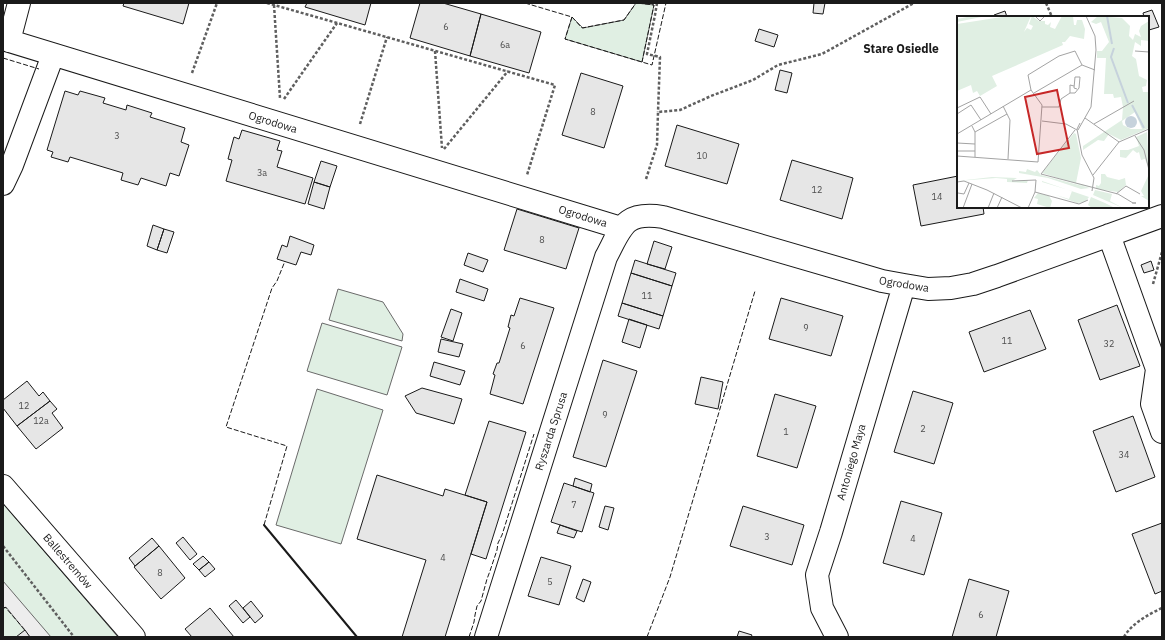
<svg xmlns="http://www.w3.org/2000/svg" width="1165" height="640" font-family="'IBM Plex Sans',sans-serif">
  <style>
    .green { fill: #e0efe3; stroke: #6a6a6a }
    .parking { fill: #ededed; stroke: #6a6a6a }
    .building { fill: #e6e6e6; stroke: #1a1a1a }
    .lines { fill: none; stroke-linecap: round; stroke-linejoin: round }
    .minor-casing { stroke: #1a1a1a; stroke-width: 24 }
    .path { stroke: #5f5f5f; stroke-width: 2.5; stroke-dasharray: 3 2; stroke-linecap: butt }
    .minor { stroke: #fff; stroke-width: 22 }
    .fence { stroke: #1a1a1a; stroke-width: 1; stroke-dasharray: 5 2; stroke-linecap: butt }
    .wall { stroke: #1a1a1a; stroke-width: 2 }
    .labels { text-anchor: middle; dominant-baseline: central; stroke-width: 3; stroke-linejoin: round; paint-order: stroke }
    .number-label { font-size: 9px; fill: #4d4d4d }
    .street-label { font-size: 11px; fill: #1a1a1a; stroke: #fff }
    .neighbourhood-label { font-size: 12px; font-weight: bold; fill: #1a1a1a; stroke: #fff }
    .inset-river { fill: none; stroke: #c6d2dc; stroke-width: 2 }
    .inset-road { fill: none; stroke: #a3a3a3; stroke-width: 1 }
    .view { fill: #c62828; fill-opacity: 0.15; stroke: #c62828; stroke-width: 2 }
    .inset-edge { fill: none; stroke: #1a1a1a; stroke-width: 2 }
  </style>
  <rect width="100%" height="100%" fill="#fff"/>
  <path class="green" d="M636 3 654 5 642 62 565 39 572 17 583 28 624 20Z
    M338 289 383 302 403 334 402 341 329 320Z
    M322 323 402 347 387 395 307 371Z
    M317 389 383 410 341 544 276 525Z
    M3 503 12 514 118 637H3Z"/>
  <path class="parking" d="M3 581 51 637H30L6 607 3 609Z"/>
  <path class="building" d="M124 3H189L183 24 123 6Z
    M307 3H371L365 25 305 7Z
    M420 3H443L481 14 470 56 410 38Z
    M814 3H825L823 14 813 13Z
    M1152 10 1159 27 1149 30 1148 26V17H1144L1143 13Z
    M1005 11 1007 17H994V15Z
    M481 14 541 32 529 73 470 56Z
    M759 29 778 35 774 47 755 41Z
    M780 70 792 73 787 93 775 90Z
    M581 73 623 86 604 148 562 135Z
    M65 91 78 95 80 91 105 98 103 103 126 110 127 105 152 113 150 117 185 128 181 142 189 145 179 176 170 173 166 186 141 178 138 185 121 180 123 173 70 157 68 162 51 157 53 152 47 150Z
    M677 125 739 144 727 184 665 166Z
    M242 130 280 141 277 150 282 151 277 167 313 178 305 204 226 181 232 160 228 159 234 137 239 139Z
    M792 160 853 178 842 219 780 200Z
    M321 161 337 166 330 187 314 182Z
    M958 176V207H983L984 214 921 226 913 185Z
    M314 182 330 187 324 209 308 204Z
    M517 209 579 228 566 269 504 250Z
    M153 225 164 229 157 250 147 246Z
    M164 229 174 232 167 253 157 250Z
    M290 236 314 245 311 255 301 252 296 265 277 259 282 245 287 247Z
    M654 241 672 247 665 269 647 264Z
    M468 253 488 260 483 272 464 265Z
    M635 260 676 273 672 286 631 273Z
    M1151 261 1154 270 1144 273 1141 265Z
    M631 273 672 286 663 316 622 303Z
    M460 279 488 289 484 301 456 292Z
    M520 298 554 308 523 404 490 394 495 375 493 374 497 363H499L510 328 508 327 511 315 514 316Z
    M781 298 843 316 831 356 769 339Z
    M622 303 663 316 659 329 618 316Z
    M1117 305 1140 366 1100 380 1078 320Z
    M451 309 462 313 453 341 441 337Z
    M1030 310 1046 349 984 372 969 332Z
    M629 319 647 325 640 348 622 342Z
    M441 339 463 344 459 357 438 352Z
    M603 360 637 371 606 467 573 457Z
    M434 362 465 371 460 385 430 376Z
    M701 377 723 382 718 409 695 404Z
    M27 381 39 396 43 392 50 401 17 426 3 408V400Z
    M422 388 462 399 454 424 416 413 405 396Z
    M913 391 953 403 934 464 894 452Z
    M775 394 816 406 797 468 757 456Z
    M50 401 57 409 52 413 63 428 36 449 17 426Z
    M1133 416 1155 477 1116 492 1093 431Z
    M489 421 526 432 486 559 471 554 487 502 465 495Z
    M377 475 443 496 445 489 487 502 445 637H402L426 560 357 539Z
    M575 478 592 484 590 492 573 486Z
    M564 483 594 493 582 532 551 522Z
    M901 501 942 513 924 575 883 563Z
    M605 506 614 508 608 530 599 527Z
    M743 506 804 525 792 565 730 546Z
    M1162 523V591L1155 594 1132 534Z
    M560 525 577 531 574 538 557 533Z
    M183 537 197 554 190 560 176 543Z
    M152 538 159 546 135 566 129 558Z
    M159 546 185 578 161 599 134 567Z
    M203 556 209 562 199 570 193 564Z
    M541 557 571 566 559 605 528 596Z
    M209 562 215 569 205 577 199 570Z
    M583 579 591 582 584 602 576 598Z
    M969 579 1009 591 996 637H952Z
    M236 600 250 617 243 623 229 606Z
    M251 601 263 616 255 623 243 608Z
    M210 608 234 637H192L185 629Z
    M25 630 30 637H16Z
    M739 631 752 635 751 637H737Z"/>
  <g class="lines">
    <defs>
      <path id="minor" d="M3 39 621 228
        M9 41 19 3
        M3 184 12 165 53 55
        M1109 235 1157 369 1152 404 1162 432
        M3 486 134 637
        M486 637 606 257C622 227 624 211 663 217L882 281 904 285 928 289 951 288 973 284 997 276 1162 216
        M837 637 822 608 817 575 831 532 904 285"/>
    </defs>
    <use href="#minor" class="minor-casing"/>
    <path class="path" d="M267 3 555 85 527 175
      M657 3 655 15 647 54 660 57 658 112
      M1046 3 1052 17
      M274 5 280 98
      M435 51 442 148
      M192 73 217 3
      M284 99 337 23
      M360 124 387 37
      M444 149 508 71
      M646 179 657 145 658 112 680 110 711 96 753 80 778 65 822 54 914 3
      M1153 284 1162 252
      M3 546 74 637
      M1124 637C1131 624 1149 614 1162 608"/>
    <use href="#minor" class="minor"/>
    <path class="fence" d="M525 3 572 17 565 39 652 65 666 3
      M638 3 654 5 642 62
      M572 17 582 28 624 20 636 3
      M3 58 39 69
      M264 525 287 446 226 427 272 288 277 281 285 261
      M3 609 5 607 25 630
      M469 637 474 622 475 615 477 606 481 601 487 579 490 571 497 550 498 543 502 535 534 434
      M647 637 670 577 755 291"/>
    <path class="wall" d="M264 525 357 637"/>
  </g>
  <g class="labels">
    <g class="number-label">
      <text x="446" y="26">6</text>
      <text x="505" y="44">6a</text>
      <text x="593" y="111">8</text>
      <text x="117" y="135">3</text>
      <text x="702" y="155">10</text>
      <text x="262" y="172">3a</text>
      <text x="817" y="189">12</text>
      <text x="937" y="196">14</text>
      <text x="542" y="239">8</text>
      <text x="647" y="295">11</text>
      <text x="806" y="327">9</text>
      <text x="1007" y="340">11</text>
      <text x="1109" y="343">32</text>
      <text x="523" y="345">6</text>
      <text x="24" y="405">12</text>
      <text x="605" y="414">9</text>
      <text x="41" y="420">12a</text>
      <text x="923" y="428">2</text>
      <text x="786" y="431">1</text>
      <text x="1124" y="454">34</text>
      <text x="574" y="504">7</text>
      <text x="767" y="536">3</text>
      <text x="913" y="538">4</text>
      <text x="443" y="557">4</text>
      <text x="160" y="572">8</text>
      <text x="550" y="581">5</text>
      <text x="981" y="614">6</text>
    </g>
    <g class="street-label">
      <text transform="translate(273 122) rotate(17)">Ogrodowa</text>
      <text transform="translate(583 216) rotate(17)">Ogrodowa</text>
      <text transform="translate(904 284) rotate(9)">Ogrodowa</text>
      <text transform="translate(551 431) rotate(-72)">Ryszarda Sprusa</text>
      <text transform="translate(851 462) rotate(-74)">Antoniego Maya</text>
      <text transform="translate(68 561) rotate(49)">Ballestremów</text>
    </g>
    <g class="neighbourhood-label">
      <text x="901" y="48">Stare Osiedle</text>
    </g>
  </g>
  <g transform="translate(957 16)">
    <rect width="192" height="192" fill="#fff"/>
    <path d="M15 0H29L0 6V3ZM51 0H74L67 16 70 12 74 14 76 10 72 8 75 0 82 5H88V8L91 9 94 6 93 11 98 13 105 0H116L117 9H119L120 4H125L128 13 127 23 113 20 108 26H105L106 29 35 60 40 70 23 80 20 75 16 77 14 69 0 75V8ZM141 0 165 2 173 10 172 20 176 24 178 18 184 21 182 15 184 10 192 5V25L184 24V30L178 26 175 40 179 43 182 60 190 64 189 70 185 71 186 76H192V112L164 124 152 118 147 125 141 124 126 134V130L165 104 166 91 164 81 157 82 156 78H147L149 42H140V35H145L152 26 144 6 139 8 134 6ZM178 96 185 113H174L166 109 165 105ZM190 116 192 153 188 143 184 144 182 136 180 137 176 134 169 142 163 141V134H171L182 130 179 121ZM117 117 119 118 124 142 119 167 135 171 126 170 85 157ZM70 153 78 156 80 154 84 159 133 172 124 173 91 162 62 157V155L69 156ZM144 158H148L150 161 162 164 168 162 169 169 161 176 139 173V169L142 170 144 167ZM192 158V185L184 180H187L184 175ZM35 161 60 162 55 165 71 164 70 167 50 166V163L39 162 0 165ZM85 166V165L132 181 128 186 120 187 99 179 112 183 115 175ZM138 174 155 178 153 185 166 192 136 179ZM81 177 92 180 95 185 93 192 80 188 81 183 77 182ZM134 181 148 187 158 192H135L131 189Z" fill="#e0efe3" fill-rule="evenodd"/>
    <path d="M168 106a6 6 0 1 1 12 0a6 6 0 1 1-12 0Z" fill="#c6d2dc"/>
    <path class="inset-river" d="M150 0 155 28M157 32 154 41 171 87M175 89 187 112"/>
    <path class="inset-road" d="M78 0 83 5 88 0M178 35 192 36M74 74 71 59 102 40 118 35 125 49M77 77 125 49 138 54M113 77H118L122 72 123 61H118L117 72 120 73M46 90 53 104 51 143M85 91H102L104 83 113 77V69L117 70M0 92 23 81 34 98M0 98 14 89 24 104M128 102 162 126M85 105 109 108 120 114M123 107 120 113 125 139 137 162 135 175M137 108 177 85M15 110 18 116V141M118 114 84 158 161 178 176 187H179H175M121 114 134 91 139 34 138 20 129 0M18 116 50 98M0 118 74 74M178 120 187 134 192 154M0 127 18 128M0 135H18M0 140 81 146 85 89 74 74M136 159 162 126 192 113M55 165 79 164 78 176 71 192M0 166 7 165 30 174 65 192M78 176 122 188 131 184M1 177 7 178 12 167M159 178 169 170 183 178M6 192 15 168M31 192 37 177M40 192 45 181"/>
    <path class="view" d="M100 74 112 132 80 138 68 81Z"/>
    <rect width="192" height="192" class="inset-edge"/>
  </g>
  <rect width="1165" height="640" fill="none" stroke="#1a1a1a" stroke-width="8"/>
</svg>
